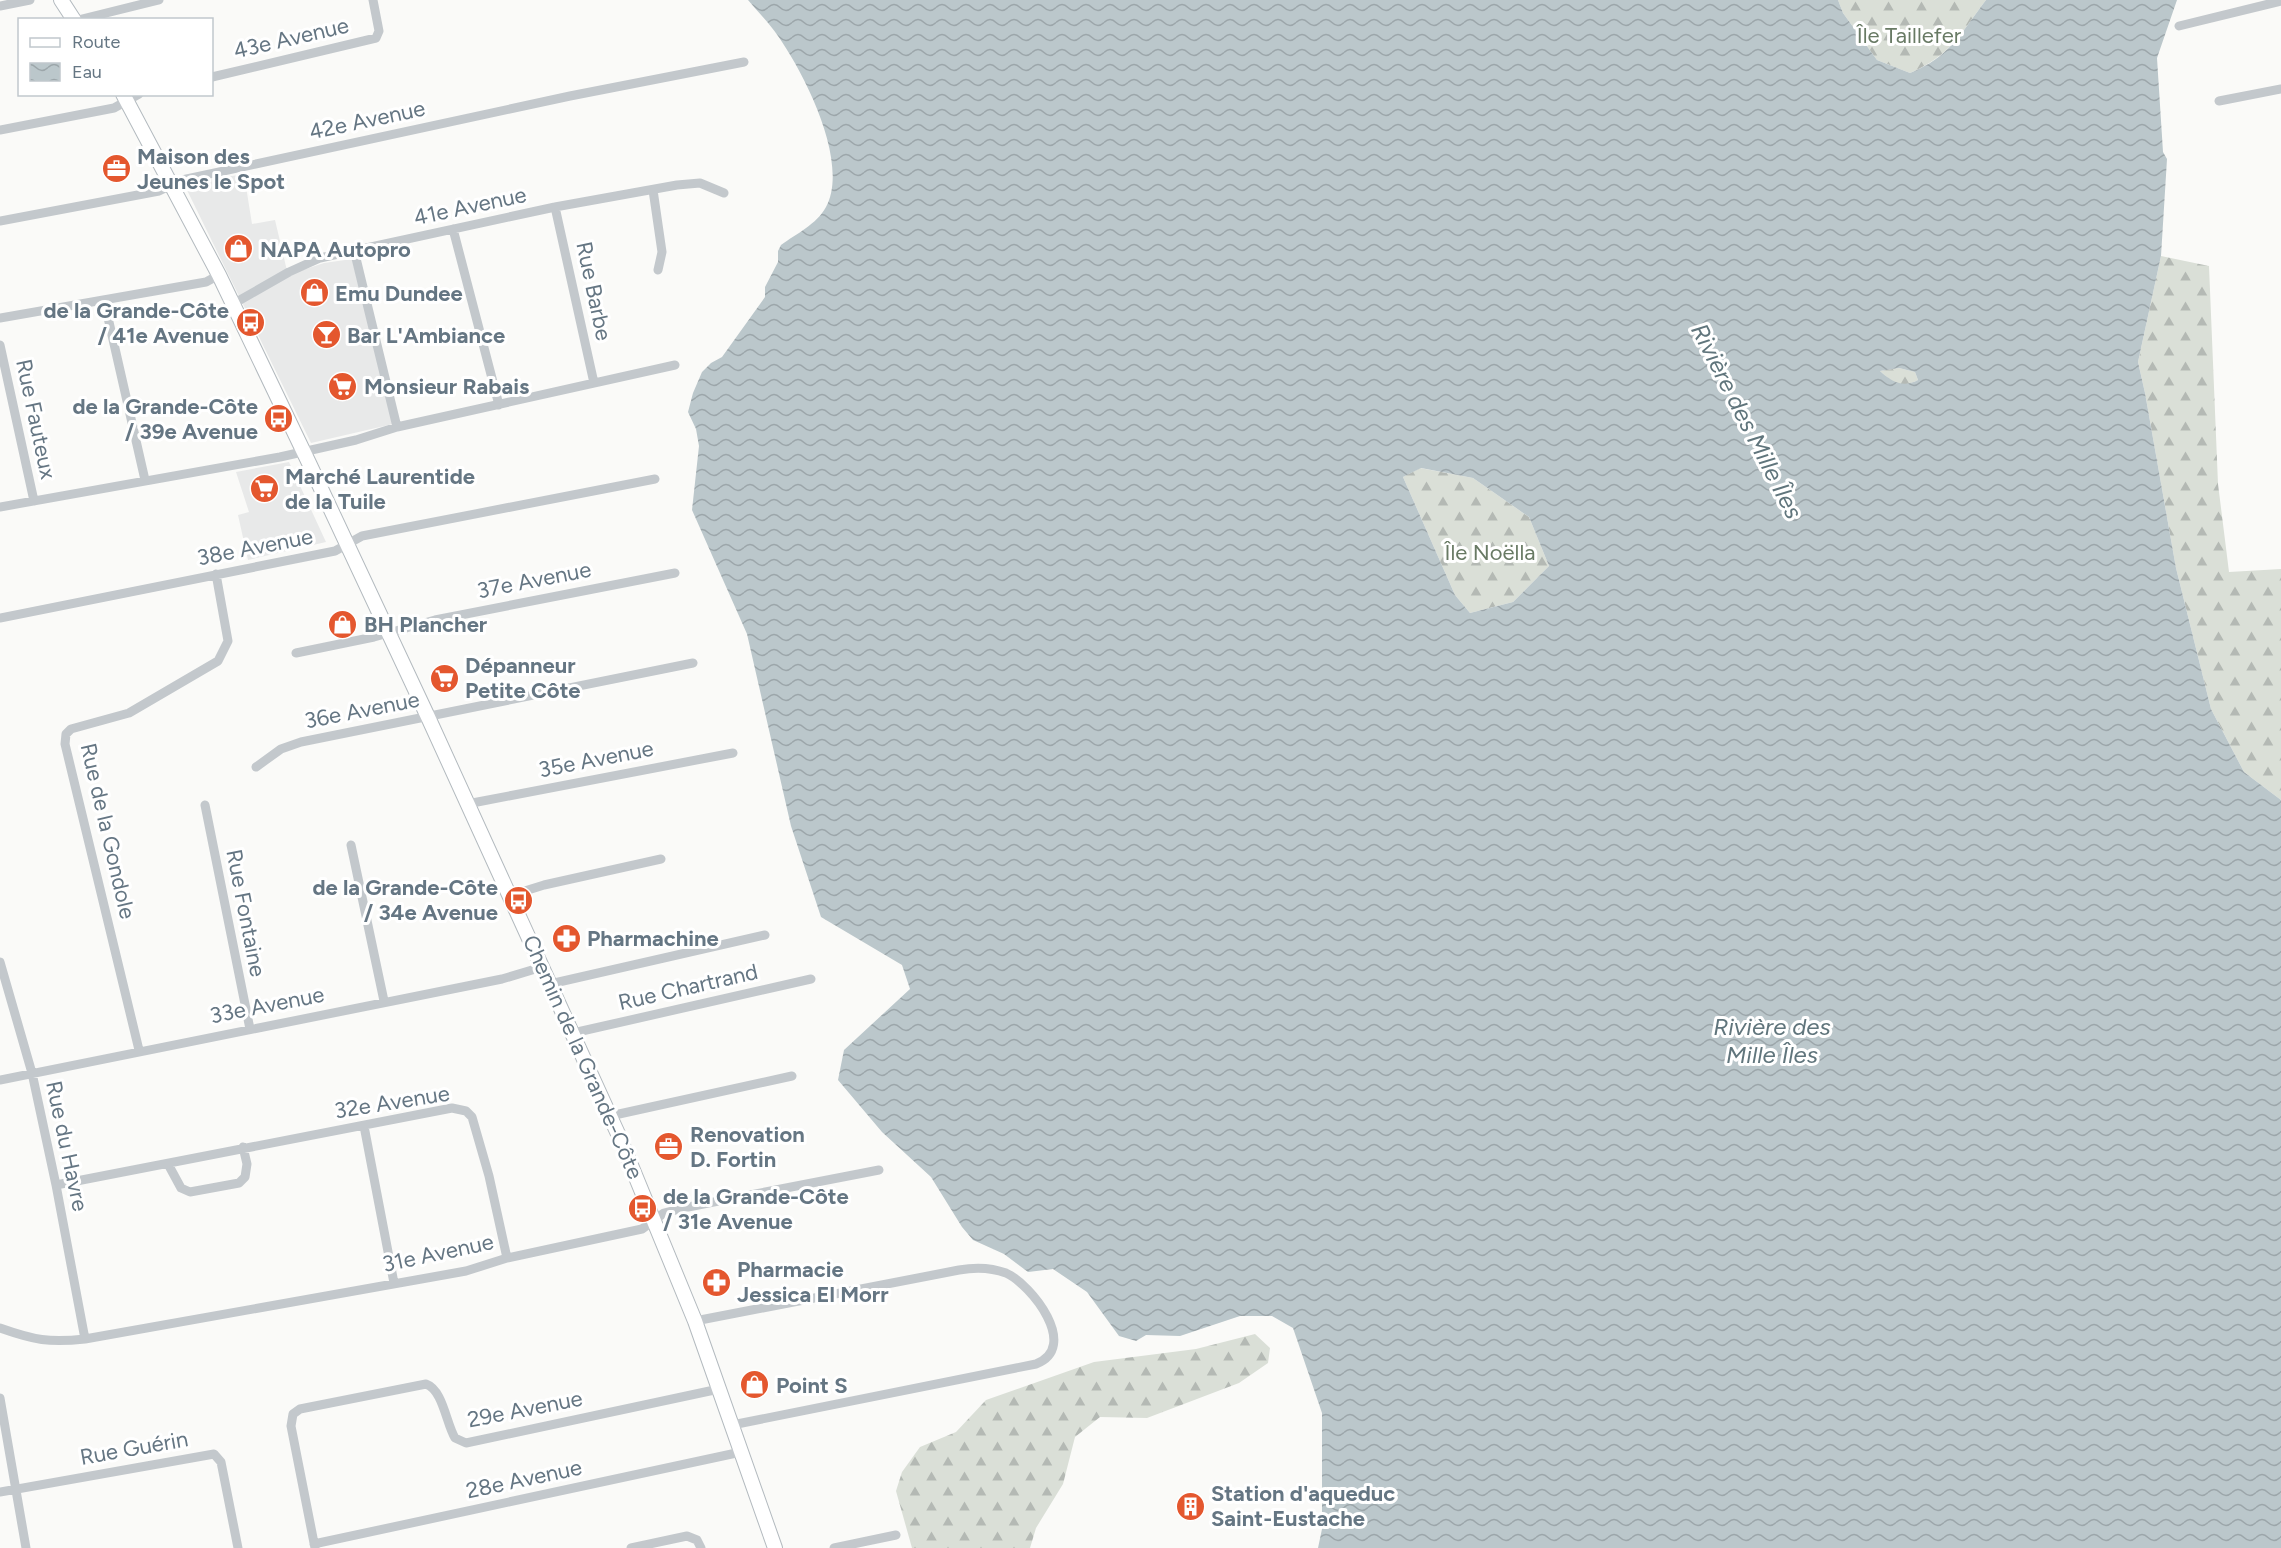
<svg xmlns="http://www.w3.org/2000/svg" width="2281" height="1548" font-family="Figtree,sans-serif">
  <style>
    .built { fill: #e8e9e9 }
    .forest { fill: url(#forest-firs) }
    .water { fill: url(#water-waves); fill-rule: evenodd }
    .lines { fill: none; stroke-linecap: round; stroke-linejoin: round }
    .secondary-casing { stroke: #b3babf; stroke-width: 16 }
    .minor { stroke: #c3c8cc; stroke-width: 9 }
    .secondary { stroke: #fff; stroke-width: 14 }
    .labels { text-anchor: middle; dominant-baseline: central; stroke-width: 6; stroke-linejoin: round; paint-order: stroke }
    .park-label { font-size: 22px; fill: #687a64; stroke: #fff }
    .street-label { font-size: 22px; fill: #657683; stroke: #fff }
    .poi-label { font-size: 22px; font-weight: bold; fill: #657683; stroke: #fff; text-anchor: start }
    .water-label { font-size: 24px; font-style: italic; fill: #60757c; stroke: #fff }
  </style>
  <defs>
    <pattern id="forest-firs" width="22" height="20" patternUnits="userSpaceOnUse" patternTransform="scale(1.5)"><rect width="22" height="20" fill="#dadfd7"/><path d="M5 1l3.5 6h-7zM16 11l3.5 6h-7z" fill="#b4b9b4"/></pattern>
    <pattern id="water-waves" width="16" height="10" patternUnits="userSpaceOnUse" patternTransform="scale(1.5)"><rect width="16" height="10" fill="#bbc7cb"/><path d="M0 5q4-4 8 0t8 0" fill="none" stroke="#9ca6aa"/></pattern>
  </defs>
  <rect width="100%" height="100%" fill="#fafaf8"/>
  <path class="built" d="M244 174 252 224 275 220 288 275 324 263 352 259 393 424 311 443 184 184Z
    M289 462 326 542 248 560 238 515 249 512 236 472Z"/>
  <path class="forest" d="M1838 0H1986C1961 33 1950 56 1910 73L1877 60 1843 13Z
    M2161 256 2209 266 2218 484 2229 572 2281 569V800L2244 772 2211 709 2176 568 2145 393 2138 362Z
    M1899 368 1915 372 1918 380C1901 389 1893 383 1880 371Z
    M1420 468 1473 478 1529 517 1549 566 1513 602 1470 613 1455 595 1403 477Z
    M1255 1334 1270 1348 1268 1363 1239 1383 1147 1418 1100 1417 1075 1437 1063 1484 1036 1528 1030 1548H912L896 1491 902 1472 920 1447 956 1432 986 1400 1094 1362 1196 1349Z"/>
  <path class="water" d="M748 0H1838L1843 13 1877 60 1910 73C1950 57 1961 33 1986 0H2177L2157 58 2163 152 2167 159 2161 256 2138 362 2145 393 2176 568 2211 709 2244 772 2281 800V1548H1318L1322 1529V1413L1293 1328 1272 1316H1240L1180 1336 1146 1335 1136 1341 1119 1336 1087 1292 1053 1269 1028 1272 1004 1254 973 1240 962 1227 931 1177 882 1132 838 1080 844 1050 910 989 902 965 821 917 791 826 747 634 692 510 699 446 696 429 688 412 693 393 702 372 711 363 722 357 765 297V287L778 262V251L781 245C796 234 817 224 826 207 850 162 804 73 778 36 769 23 758 12 748 0ZM1899 368 1915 372 1918 380C1903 388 1892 382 1880 371ZM1421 468 1473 478 1529 517 1549 566 1513 602 1470 613 1455 595 1403 477Z"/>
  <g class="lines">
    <defs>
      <path id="secondary" d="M61 0 74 20
        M123 94 219 275 309 463 428 717 619 1136 695 1321 775 1548"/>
    </defs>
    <use href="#secondary" class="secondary-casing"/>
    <path class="minor" d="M0 6 30 0
      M78 20 159 0
      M2179 26 2281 1
      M212 77 376 38 379 31 373 0
      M2219 101 2281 89
      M0 130 114 108 139 94
      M653 190 662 252 658 270
      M555 207 594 383
      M0 221 159 191 182 180 570 96 744 62
      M453 229 499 405
      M354 250 397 427
      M104 300 145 480
      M233 304 289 272 320 258 555 207 677 185 700 183 724 193
      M0 318 206 282 219 275
      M0 345 34 501
      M0 507 280 457 356 440 397 427 675 365
      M0 618 335 551 362 536 655 479
      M296 653 374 637 435 620 675 573
      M256 767 281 749 301 742 693 663
      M467 804 733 753
      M205 805 250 1029
      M351 845 384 1001
      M509 896 544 885 661 859
      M0 962 32 1073 56 1185 85 1339
      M550 984 765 935
      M573 1033 811 979
      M139 1050 65 744 66 734 71 729 129 713 218 661 228 641 216 574
      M0 1080 502 979 542 967
      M610 1116 792 1076
      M364 1126 394 1283
      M168 1164 181 1188 190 1192 239 1183 245 1177 247 1164 243 1147
      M56 1185 452 1108 466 1111 472 1117 489 1176 507 1258
      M695 1321 959 1270C975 1267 990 1267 1006 1273 1032 1285 1080 1347 1036 1364L732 1425
      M0 1328C34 1340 49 1343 85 1339L466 1271 507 1258 642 1229 664 1213 688 1207 879 1170
      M0 1398 26 1548
      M0 1492 214 1454 221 1462 238 1548
      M314 1544 741 1452
      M315 1548 291 1426 293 1414 300 1409 426 1384C443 1390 446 1423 455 1438L466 1443 719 1389
      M631 1548 687 1536 697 1540 701 1548
      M834 1548 896 1535"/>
    <use href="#secondary" class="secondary"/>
  </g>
  <defs>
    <symbol id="office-disc" viewBox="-11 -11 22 22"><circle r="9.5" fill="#e4572e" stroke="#fff"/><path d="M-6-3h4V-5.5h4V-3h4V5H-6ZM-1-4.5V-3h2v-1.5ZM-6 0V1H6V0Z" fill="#fff"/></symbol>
    <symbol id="shop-disc" viewBox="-11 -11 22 22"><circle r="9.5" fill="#e4572e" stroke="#fff"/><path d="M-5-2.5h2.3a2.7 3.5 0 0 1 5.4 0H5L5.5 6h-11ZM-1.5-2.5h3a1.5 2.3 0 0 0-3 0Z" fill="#fff"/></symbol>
    <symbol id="bus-disc" viewBox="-11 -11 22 22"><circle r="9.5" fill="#e4572e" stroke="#fff"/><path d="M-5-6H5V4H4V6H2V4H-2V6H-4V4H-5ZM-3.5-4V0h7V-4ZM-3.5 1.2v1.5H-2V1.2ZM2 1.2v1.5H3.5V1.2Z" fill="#fff"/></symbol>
    <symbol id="bar-disc" viewBox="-11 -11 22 22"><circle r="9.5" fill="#e4572e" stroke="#fff"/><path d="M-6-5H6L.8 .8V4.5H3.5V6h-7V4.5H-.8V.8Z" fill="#fff"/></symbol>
    <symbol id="supermarket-disc" viewBox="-11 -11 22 22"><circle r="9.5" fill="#e4572e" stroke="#fff"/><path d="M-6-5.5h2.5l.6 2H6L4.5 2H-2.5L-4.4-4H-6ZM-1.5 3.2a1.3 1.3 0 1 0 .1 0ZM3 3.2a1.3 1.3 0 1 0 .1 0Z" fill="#fff"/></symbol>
    <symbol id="pharmacy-disc" viewBox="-11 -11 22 22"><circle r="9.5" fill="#e4572e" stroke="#fff"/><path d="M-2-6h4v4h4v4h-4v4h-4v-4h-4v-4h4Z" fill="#fff"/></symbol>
    <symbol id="building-disc" viewBox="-11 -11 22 22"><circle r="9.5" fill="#e4572e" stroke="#fff"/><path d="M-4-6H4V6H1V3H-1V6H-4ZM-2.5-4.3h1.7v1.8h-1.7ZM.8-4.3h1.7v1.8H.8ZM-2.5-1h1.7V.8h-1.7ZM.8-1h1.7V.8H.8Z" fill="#fff"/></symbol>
  </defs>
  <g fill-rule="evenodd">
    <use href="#office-disc" x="100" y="152" width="33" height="33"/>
    <use href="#shop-disc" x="222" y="232" width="33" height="33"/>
    <use href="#shop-disc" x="298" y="276" width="33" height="33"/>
    <use href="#bus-disc" x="234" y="306" width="33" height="33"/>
    <use href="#bar-disc" x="310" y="318" width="33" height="33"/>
    <use href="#supermarket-disc" x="326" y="370" width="33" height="33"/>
    <use href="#bus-disc" x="262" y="402" width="33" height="33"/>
    <use href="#supermarket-disc" x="248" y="472" width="33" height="33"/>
    <use href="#shop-disc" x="326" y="608" width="33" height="33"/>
    <use href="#supermarket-disc" x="428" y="662" width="33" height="33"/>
    <use href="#bus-disc" x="502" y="884" width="33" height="33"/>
    <use href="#pharmacy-disc" x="550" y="922" width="33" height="33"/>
    <use href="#office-disc" x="652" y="1130" width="33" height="33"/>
    <use href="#bus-disc" x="626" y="1192" width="33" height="33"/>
    <use href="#pharmacy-disc" x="700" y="1266" width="33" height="33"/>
    <use href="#shop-disc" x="738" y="1368" width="33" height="33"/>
    <use href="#building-disc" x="1174" y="1490" width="33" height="33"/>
  </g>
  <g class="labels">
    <g class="park-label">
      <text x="1909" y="35">Île Taillefer</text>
      <text x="1490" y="552">Île Noëlla</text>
    </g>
    <g class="street-label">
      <text transform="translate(291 38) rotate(-13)">43e Avenue</text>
      <text transform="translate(367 120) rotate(-12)">42e Avenue</text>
      <text transform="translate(470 206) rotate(-12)">41e Avenue</text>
      <text transform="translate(594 291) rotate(78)">Rue Barbe</text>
      <text transform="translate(36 419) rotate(78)">Rue Fauteux</text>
      <text transform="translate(255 547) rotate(-11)">38e Avenue</text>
      <text transform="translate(534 580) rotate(-11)">37e Avenue</text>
      <text transform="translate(362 710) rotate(-11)">36e Avenue</text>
      <text transform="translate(596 759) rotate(-11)">35e Avenue</text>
      <text transform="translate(108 831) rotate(77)">Rue de la Gondole</text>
      <text transform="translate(246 913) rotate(79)">Rue Fontaine</text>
      <text transform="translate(688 987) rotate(-13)">Rue Chartrand</text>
      <text transform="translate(267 1005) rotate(-11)">33e Avenue</text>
      <text transform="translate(583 1057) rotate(66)">Chemin de la Grande-Côte</text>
      <text transform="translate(392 1102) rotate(-9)">32e Avenue</text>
      <text transform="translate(67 1146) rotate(78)">Rue du Havre</text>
      <text transform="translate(438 1253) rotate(-12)">31e Avenue</text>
      <text transform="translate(525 1409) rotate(-11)">29e Avenue</text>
      <text transform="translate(134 1448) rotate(-10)">Rue Guérin</text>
      <text transform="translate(524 1479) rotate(-12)">28e Avenue</text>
    </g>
    <g class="poi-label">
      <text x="137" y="156">Maison des<tspan x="137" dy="25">Jeunes le Spot</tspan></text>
      <text x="260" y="249">NAPA Autopro</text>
      <text x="335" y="293">Emu Dundee</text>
      <text x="229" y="310" text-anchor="end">de la Grande-Côte<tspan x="229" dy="25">/ 41e Avenue</tspan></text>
      <text x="347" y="335">Bar L'Ambiance</text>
      <text x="364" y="386">Monsieur Rabais</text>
      <text x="258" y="406" text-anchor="end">de la Grande-Côte<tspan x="258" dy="25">/ 39e Avenue</tspan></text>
      <text x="285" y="476">Marché Laurentide<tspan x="285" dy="25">de la Tuile</tspan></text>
      <text x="364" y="624">BH Plancher</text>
      <text x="465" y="665">Dépanneur<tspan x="465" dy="25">Petite Côte</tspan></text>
      <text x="498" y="887" text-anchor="end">de la Grande-Côte<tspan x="498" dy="25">/ 34e Avenue</tspan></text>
      <text x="587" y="938">Pharmachine</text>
      <text x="690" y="1134">Renovation<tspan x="690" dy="25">D. Fortin</tspan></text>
      <text x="663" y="1196">de la Grande-Côte<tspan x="663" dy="25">/ 31e Avenue</tspan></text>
      <text x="737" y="1269">Pharmacie<tspan x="737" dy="25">Jessica El Morr</tspan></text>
      <text x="776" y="1385">Point S</text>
      <text x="1211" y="1493">Station d'aqueduc<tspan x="1211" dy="25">Saint-Eustache</tspan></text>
    </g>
    <g class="water-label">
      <text transform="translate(1747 421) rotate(63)">Rivière des Mille Îles</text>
      <text x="1772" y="1026">Rivière des<tspan x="1772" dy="28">Mille Îles</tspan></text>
    </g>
  </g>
  <rect x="18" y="18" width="195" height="78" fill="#ffffff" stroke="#c1c8cd" stroke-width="1.5"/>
  <rect x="30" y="38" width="30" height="9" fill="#ffffff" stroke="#c1c8cd" stroke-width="1.5"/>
  <text x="72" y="48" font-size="18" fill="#657683">Route</text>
  <rect x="30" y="63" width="30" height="18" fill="url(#water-waves)" stroke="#c1c8cd" stroke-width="1.5"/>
  <text x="72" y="78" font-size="18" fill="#657683">Eau</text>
</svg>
